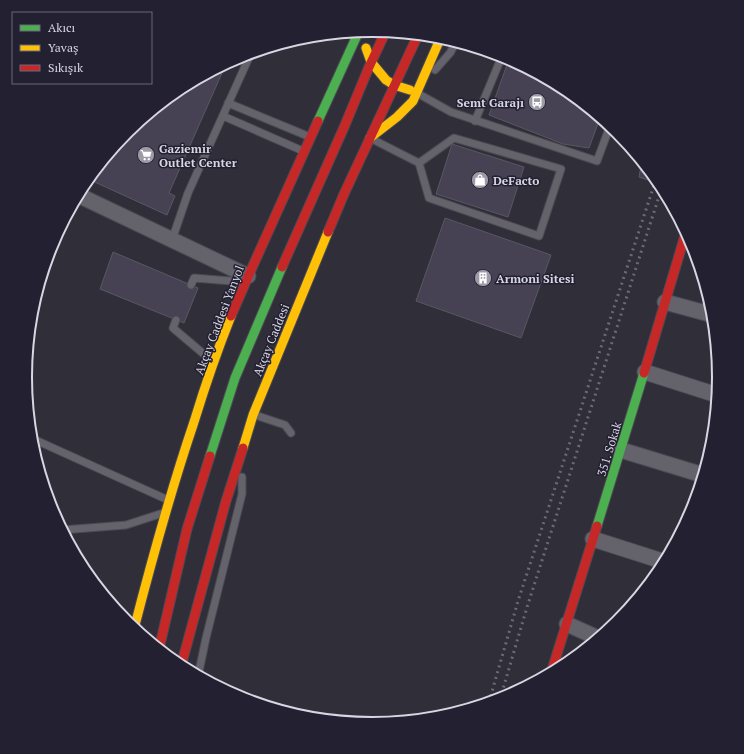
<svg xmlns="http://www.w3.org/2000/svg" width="744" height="754" font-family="'PT Serif',serif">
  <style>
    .building { fill: #464254; stroke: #595860 }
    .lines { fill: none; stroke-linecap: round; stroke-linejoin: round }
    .lane-casing { stroke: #4b4952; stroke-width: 9 }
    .street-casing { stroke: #4b4952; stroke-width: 17 }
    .fast-casing { stroke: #4b4952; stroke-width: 11 }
    .slow-casing { stroke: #4b4952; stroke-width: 11 }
    .jam-casing { stroke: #4b4952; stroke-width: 11 }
    .lane { stroke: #64636b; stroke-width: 7 }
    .street { stroke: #64636b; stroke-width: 15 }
    .fast { stroke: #4caf50; stroke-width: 9 }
    .slow { stroke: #ffc107; stroke-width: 9 }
    .jam { stroke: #c62828; stroke-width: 9 }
    .rail { stroke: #6b6a70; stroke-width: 3; stroke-dasharray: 2 4; stroke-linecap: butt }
    .labels { text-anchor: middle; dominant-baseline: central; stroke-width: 3; stroke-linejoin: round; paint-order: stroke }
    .poi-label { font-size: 12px; font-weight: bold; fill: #d7d6e2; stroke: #222031; text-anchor: start }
    .street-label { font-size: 12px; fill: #d7d6e2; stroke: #222031 }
    .rim { fill: none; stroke: #d7d6e2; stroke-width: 2 }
  </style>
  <rect width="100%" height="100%" fill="#302e38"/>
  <path class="building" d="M509 59 565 89 600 118 589 148 563 144 489 115Z
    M226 64 169 193 175 196 167 215 88 179 127 131 179 88Z
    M452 144 524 167 508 217 436 194Z
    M642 161 660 184 639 177Z
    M445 218 551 255 521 338 416 301Z
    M113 252 198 288 184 323 100 289Z"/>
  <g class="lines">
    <defs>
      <path id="lane" d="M435 70 450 53 456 42
        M417 93 451 112 597 161 610 126
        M228 103 310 137
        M223 116 303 151
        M475 121 502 56
        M454 138 561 169 539 236 429 198 419 163Z
        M372 139 419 163
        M172 240 188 193 251 53
        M191 285 194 278 244 282
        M176 320 173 328 212 361
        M255 415 285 425 291 433
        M31 438 168 500
        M62 530 126 525 163 513
        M198 676 206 638 242 494V477"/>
      <path id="street" d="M78 195 248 276
        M665 302 713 315
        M645 372 717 395
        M621 450 703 475
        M593 539 665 562
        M567 624 598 638"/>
      <path id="fast" d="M318 121 359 31
        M210 456 235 378 282 267
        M597 526 644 373"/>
      <path id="slow" d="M366 48 371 62 386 80 394 85 410 90
        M370 138 397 117 413 101 441 37
        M243 448 253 415 328 232
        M134 629C152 559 171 490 194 422 205 386 217 351 231 316"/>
      <path id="jam" d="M328 232 344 194 418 35
        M282 267 345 125 369 67 386 31
        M231 316 251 270 318 121
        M644 373 686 232
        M159 649 187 529 210 456
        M181 666 226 501 243 448
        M551 673 597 526"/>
    </defs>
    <use href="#lane" class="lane-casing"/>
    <use href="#street" class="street-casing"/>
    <use href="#fast" class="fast-casing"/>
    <use href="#slow" class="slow-casing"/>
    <use href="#jam" class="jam-casing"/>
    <use href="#lane" class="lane"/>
    <use href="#street" class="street"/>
    <use href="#fast" class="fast"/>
    <use href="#slow" class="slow"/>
    <use href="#jam" class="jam"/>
    <path class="rail" d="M500 699 528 604 662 187
      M489 702 518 601 656 179"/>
  </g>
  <defs>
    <symbol id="bus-disc" viewBox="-11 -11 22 22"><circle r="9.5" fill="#9d9ba6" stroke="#222031"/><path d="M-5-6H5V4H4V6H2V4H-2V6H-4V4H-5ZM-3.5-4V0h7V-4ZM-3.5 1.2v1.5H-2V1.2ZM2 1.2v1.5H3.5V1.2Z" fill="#fff"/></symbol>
    <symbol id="supermarket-disc" viewBox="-11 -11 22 22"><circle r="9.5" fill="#9d9ba6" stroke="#222031"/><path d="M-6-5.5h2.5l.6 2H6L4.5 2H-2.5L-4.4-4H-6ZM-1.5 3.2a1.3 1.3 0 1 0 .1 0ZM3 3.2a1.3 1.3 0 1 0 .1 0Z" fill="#fff"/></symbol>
    <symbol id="shop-disc" viewBox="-11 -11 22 22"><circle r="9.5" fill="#9d9ba6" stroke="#222031"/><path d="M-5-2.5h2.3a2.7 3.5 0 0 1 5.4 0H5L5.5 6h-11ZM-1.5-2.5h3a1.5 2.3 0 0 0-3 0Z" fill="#fff"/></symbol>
    <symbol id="building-disc" viewBox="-11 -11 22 22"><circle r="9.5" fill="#9d9ba6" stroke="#222031"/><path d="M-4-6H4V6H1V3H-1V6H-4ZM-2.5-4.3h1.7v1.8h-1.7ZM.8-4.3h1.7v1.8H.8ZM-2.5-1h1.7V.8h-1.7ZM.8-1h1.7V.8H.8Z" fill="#fff"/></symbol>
  </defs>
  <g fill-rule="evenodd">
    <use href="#bus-disc" x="527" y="92" width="20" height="20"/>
    <use href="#supermarket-disc" x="136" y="145" width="20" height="20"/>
    <use href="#shop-disc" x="470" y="170" width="20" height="20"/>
    <use href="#building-disc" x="473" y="268" width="20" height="20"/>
  </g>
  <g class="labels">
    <g class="poi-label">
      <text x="524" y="102" text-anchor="end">Semt Garajı</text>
      <text x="159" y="148">Gaziemir<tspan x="159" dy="14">Outlet Center</tspan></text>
      <text x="493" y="180">DeFacto</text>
      <text x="496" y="278">Armoni Sitesi</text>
    </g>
    <g class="street-label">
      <text transform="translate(219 320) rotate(-69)">Akçay Caddesi Yanyol</text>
      <text transform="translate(271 340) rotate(-68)">Akçay Caddesi</text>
      <text transform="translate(609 449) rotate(-73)">351. Sokak</text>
    </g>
  </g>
  <path d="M0 0H744V754H0ZM32 377a340 340 0 1 1 680 0a340 340 0 1 1-680 0Z" fill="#222031" fill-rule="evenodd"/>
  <path class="rim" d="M32 377a340 340 0 1 1 680 0a340 340 0 1 1-680 0Z"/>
  <rect x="12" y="12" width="140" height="72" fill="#222031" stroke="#6a6978"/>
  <rect x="20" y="25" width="20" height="6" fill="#4caf50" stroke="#6a6978"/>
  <text x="48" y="32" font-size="12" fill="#d7d6e2">Akıcı</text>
  <rect x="20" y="45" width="20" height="6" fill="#ffc107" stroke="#6a6978"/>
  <text x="48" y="52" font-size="12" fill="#d7d6e2">Yavaş</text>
  <rect x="20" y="65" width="20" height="6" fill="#c62828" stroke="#6a6978"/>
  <text x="48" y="72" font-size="12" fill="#d7d6e2">Sıkışık</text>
</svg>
